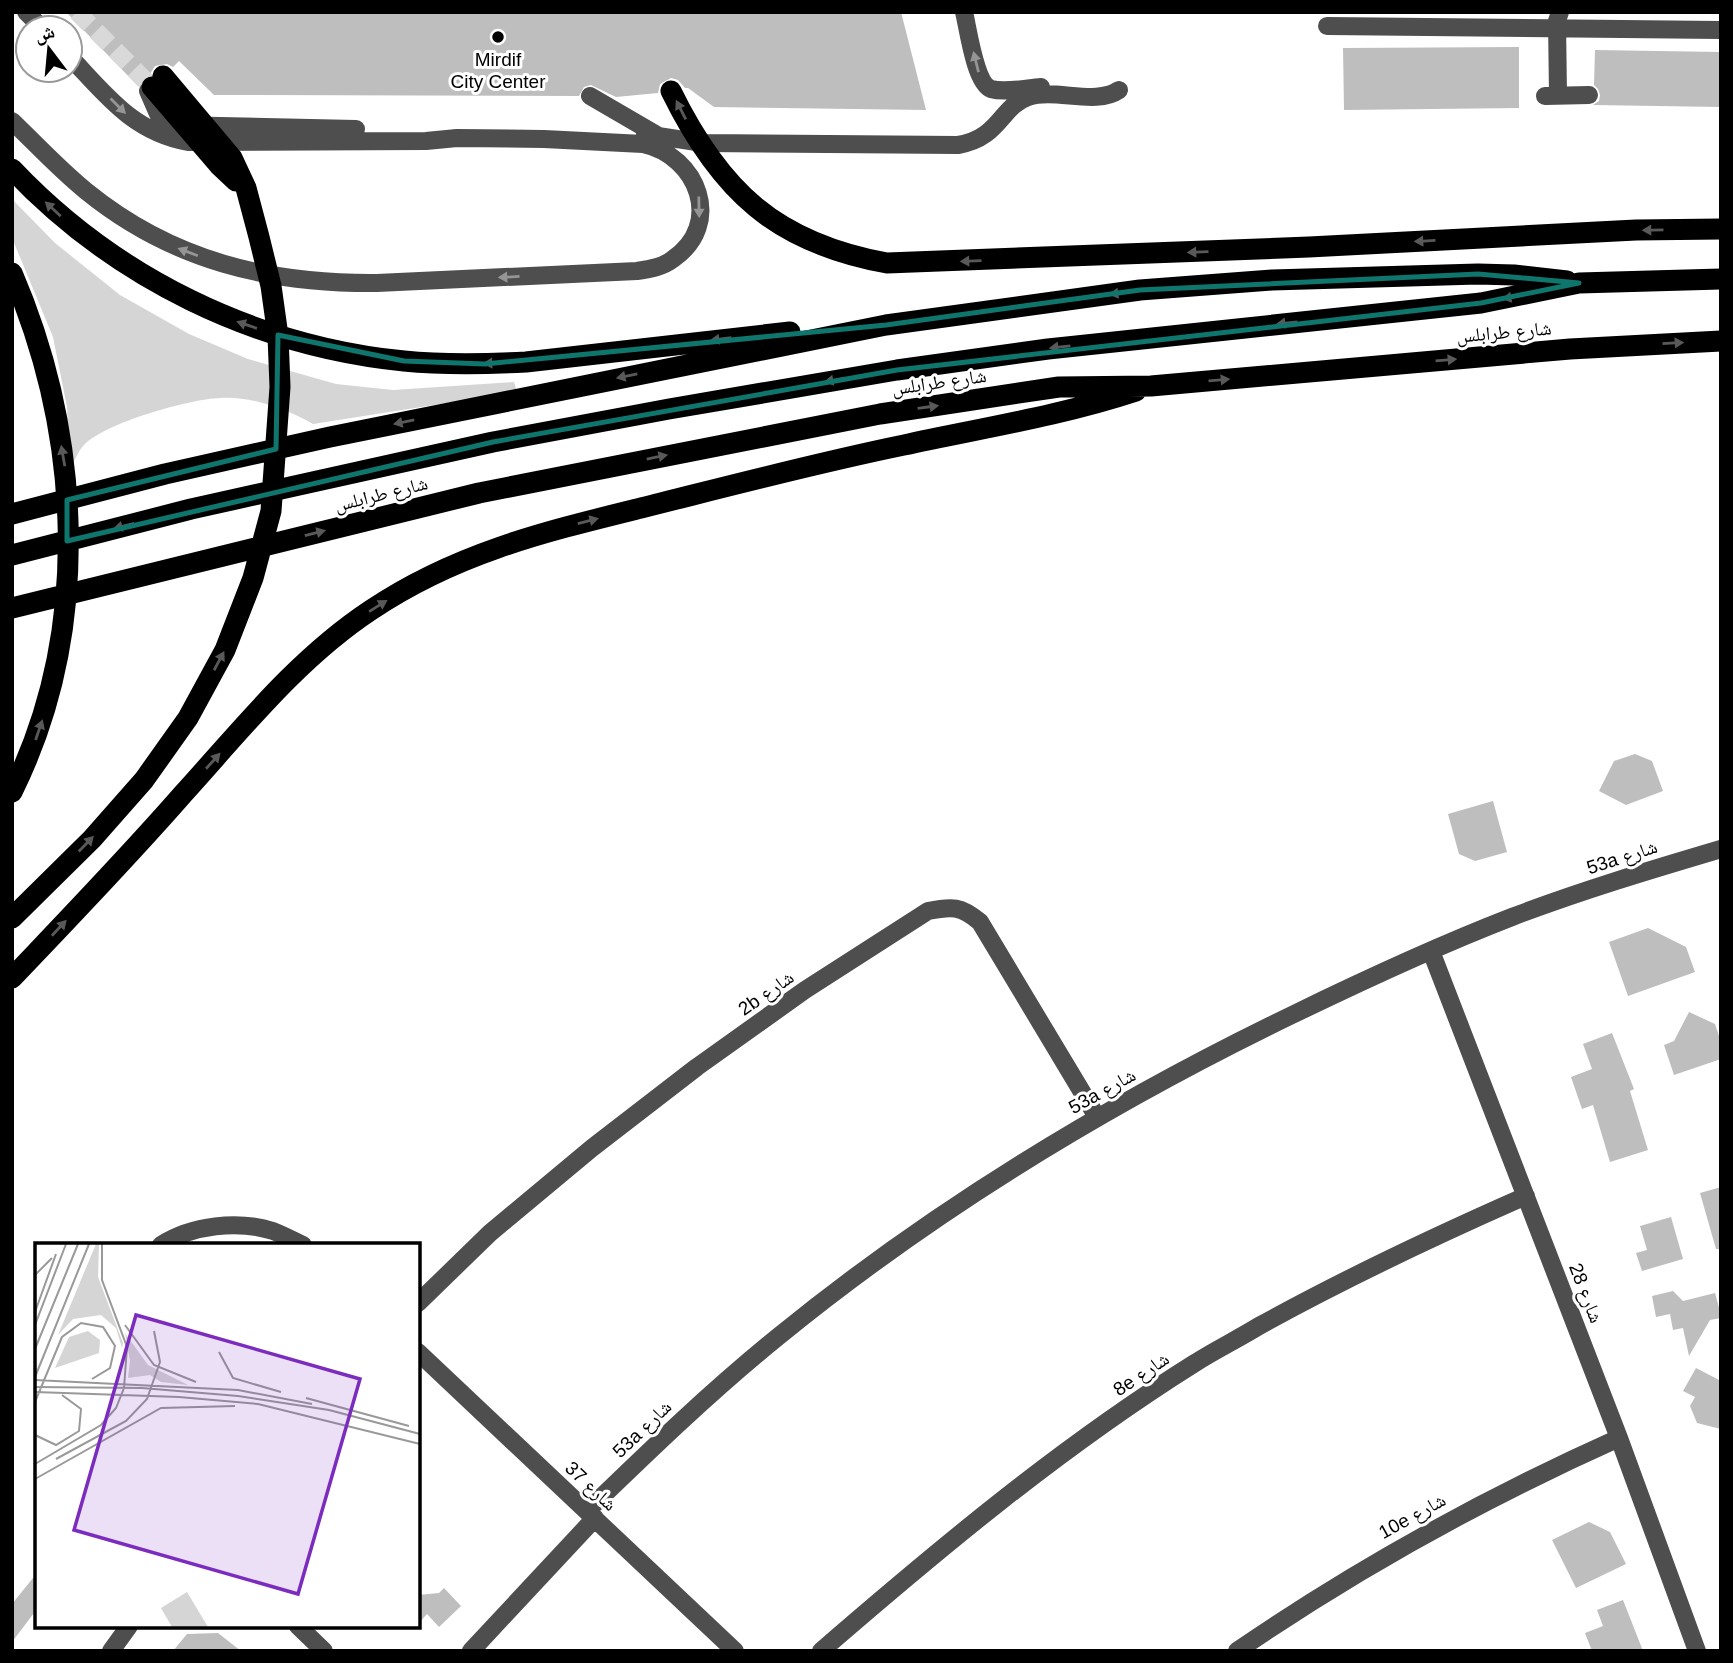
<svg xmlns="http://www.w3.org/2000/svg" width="1733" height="1663" font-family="Helvetica,'Noto Naskh Arabic',sans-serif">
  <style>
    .garden { fill: #d5d5d5 }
    .building { fill: #bebebe }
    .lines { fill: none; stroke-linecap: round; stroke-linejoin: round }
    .minor-tunnel { stroke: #d9d9d9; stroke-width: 18; stroke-dasharray: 18 9; stroke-linecap: butt }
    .minor { stroke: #4e4e4e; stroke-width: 18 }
    .highway { stroke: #000; stroke-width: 21 }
    .oneway { fill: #959595 }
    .oneway2 { fill: #595959 }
    .marked { fill: none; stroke: #0f766e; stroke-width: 5; stroke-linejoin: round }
    .poi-dot { fill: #000; stroke: #fff; stroke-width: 2.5 }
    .labels { text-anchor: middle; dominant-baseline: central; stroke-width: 6; stroke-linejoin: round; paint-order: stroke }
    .poi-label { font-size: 19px; fill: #000; stroke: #fff }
    .street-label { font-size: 19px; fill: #000; stroke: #fff }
    .inset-road { fill: none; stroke: #999; stroke-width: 2 }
    .view { fill: #7b2cbf; fill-opacity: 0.15; stroke: #7b2cbf; stroke-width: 3.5 }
    .inset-edge { fill: none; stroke: #000; stroke-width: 3.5 }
  </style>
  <rect width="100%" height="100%" fill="#fff"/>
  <path class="garden" d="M12 199 55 243 120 295 189 334 248 359 336 384 393 390 514 382 517 392 313 424C286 409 252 396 220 398 189 399 105 423 84 445 78 451 74 462 70 469L67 407 53 337 12 238Z"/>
  <path class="building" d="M66 12H901L926 110 714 107 688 88H685L678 80 671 78 660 84 658 93 616 97 591 85 584 87 579 96 214 95 179 61 173 67 167 64 155 66 150 74 143 78 138 86Z
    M1519 47V108L1344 110 1343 48Z
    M1595 50 1721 52V107L1593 105 1599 101 1600 95 1598 89 1594 85Z
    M1635 754 1652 761 1663 791 1626 805 1599 791 1614 761Z
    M1493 801 1507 852 1475 861 1459 854 1448 814Z
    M1648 928 1686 947 1695 972 1628 996 1609 942Z
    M1689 1012 1715 1024 1721 1042V1059L1674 1075 1664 1045 1674 1041Z
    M1612 1033 1634 1089 1630 1091 1648 1150 1610 1162 1593 1105 1582 1109 1571 1077 1592 1069 1583 1044Z
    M1721 1187V1249H1716L1700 1193Z
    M1671 1217 1683 1259 1642 1271 1636 1253 1647 1250 1640 1226Z
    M1673 1291 1683 1301 1715 1293 1721 1315V1318L1710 1320 1689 1356 1683 1328 1673 1330 1670 1314 1656 1317 1652 1296Z
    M1696 1368 1721 1381V1429L1697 1423 1690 1406 1695 1397 1683 1391Z
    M1589 1522 1610 1532 1626 1564 1576 1588 1552 1540Z
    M37 1573V1609L12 1642V1604Z
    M444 1588 461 1606 439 1627 427 1614 418 1624V1595L439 1593Z
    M1623 1600 1643 1651H1592L1585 1633 1603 1626 1597 1610Z
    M218 1633 241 1651H173L187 1634Z"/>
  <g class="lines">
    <path class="minor-tunnel" d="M77 12 152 87"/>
    <path class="minor" d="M26 12 42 28
      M964 12C968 28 975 83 991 89 1005 93 1027 88 1041 87
      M1327 26 1721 30
      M148 91 158 114 173 125 356 129
      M1558 95 1557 21 1560 12
      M590 96 657 135
      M1545 96 1589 95
      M12 121C37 145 60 170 86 191 172 261 269 284 377 283L637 271C650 269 663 267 673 259 724 224 698 156 643 144L544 139 457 138 426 141 188 142C133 132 106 95 70 57
      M645 134 703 143 958 145C1000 138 1000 107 1028 97 1055 88 1096 106 1119 90
      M1431 951 1619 1438 1697 1651
      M161 1245C192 1225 238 1220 273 1231 283 1235 293 1240 303 1245
      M418 1303 490 1233 592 1148 697 1067 805 990 928 911C952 906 961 906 980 922L1097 1117
      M418 1352 735 1651
      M587 1511C649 1451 711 1391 779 1336 936 1208 1110 1103 1292 1015 1364 980 1437 946 1512 917 1580 891 1650 870 1721 849
      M298 1626 324 1651
      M111 1651 129 1626
      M471 1651 595 1518
      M821 1651C940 1548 1061 1447 1195 1363 1215 1350 1238 1339 1259 1326 1346 1278 1435 1236 1526 1196
      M1237 1651C1358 1568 1485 1498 1619 1438"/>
    <path class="highway" d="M152 87 219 165 236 181
      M671 91C720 191 776 243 887 263L1309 247 1636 230 1721 229
      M12 169C115 278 255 346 404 361 445 365 486 364 526 362L790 332
      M12 273C82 436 92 631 12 792
      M12 514 165 474 330 437 886 325 1140 290 1272 280 1478 274 1514 275 1567 281
      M12 555 191 509 493 442 669 409 897 370 1048 349 1481 303 1579 283 1721 279
      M12 608 479 493 880 414 1059 387 1151 386 1570 349 1721 341
      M12 918 92 839 144 780 188 718 225 650 253 578 271 511 280 387 278 336 271 286 259 237 246 188 232 158 163 76
      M12 978C70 917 128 857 183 794 242 729 297 659 371 610 456 553 544 532 641 508 729 486 816 463 904 445 982 428 1060 416 1136 391"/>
  </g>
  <defs><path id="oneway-solid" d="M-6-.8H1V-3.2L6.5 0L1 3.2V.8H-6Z" transform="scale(1.75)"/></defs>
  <g class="oneway">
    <use href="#oneway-solid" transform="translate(976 62) rotate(-104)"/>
    <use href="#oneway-solid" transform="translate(118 106) rotate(45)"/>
    <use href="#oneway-solid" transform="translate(699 207) rotate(89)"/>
    <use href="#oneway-solid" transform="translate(188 252) rotate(-159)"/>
    <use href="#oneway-solid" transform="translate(509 277) rotate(177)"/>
  </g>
  <g class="oneway2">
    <use href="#oneway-solid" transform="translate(681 110) rotate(-117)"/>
    <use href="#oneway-solid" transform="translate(53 209) rotate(-137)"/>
    <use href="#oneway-solid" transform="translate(1653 230) rotate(179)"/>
    <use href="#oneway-solid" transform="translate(1425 241) rotate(177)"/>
    <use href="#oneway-solid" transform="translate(1198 252) rotate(178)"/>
    <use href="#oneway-solid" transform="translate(971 261) rotate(178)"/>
    <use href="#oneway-solid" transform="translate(1120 293) rotate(172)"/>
    <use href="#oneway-solid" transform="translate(1513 297) rotate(170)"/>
    <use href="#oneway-solid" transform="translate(1287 323) rotate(174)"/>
    <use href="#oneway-solid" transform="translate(247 325) rotate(-161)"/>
    <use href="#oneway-solid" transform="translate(721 339) rotate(173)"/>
    <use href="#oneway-solid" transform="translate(1673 343) rotate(-3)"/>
    <use href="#oneway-solid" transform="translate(1060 347) rotate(174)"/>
    <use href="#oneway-solid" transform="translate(1446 360) rotate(-5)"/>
    <use href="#oneway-solid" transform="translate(494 363) rotate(177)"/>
    <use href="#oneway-solid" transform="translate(627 376) rotate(169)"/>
    <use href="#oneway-solid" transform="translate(835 380) rotate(170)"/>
    <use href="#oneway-solid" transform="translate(1219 380) rotate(-5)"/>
    <use href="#oneway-solid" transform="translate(928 407) rotate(-8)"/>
    <use href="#oneway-solid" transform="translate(404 422) rotate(168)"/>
    <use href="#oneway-solid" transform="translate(63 456) rotate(-100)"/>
    <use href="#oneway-solid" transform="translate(657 457) rotate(-12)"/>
    <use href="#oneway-solid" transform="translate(588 521) rotate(-14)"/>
    <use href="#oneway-solid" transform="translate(124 526) rotate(166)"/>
    <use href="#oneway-solid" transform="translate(315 533) rotate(-14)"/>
    <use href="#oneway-solid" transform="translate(378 606) rotate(-32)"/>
    <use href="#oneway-solid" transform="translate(219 661) rotate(-62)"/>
    <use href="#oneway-solid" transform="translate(39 730) rotate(-71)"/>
    <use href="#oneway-solid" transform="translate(213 761) rotate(-48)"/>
    <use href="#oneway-solid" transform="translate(86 844) rotate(-46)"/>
    <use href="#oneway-solid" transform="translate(59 928) rotate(-47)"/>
  </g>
  <path class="marked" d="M1478 274 1579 283 1481 303 897 370 493 442 67 541V500L276 449 278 335 404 361 485 364 886 325 1140 290Z"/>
  <circle class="poi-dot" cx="498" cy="37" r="7"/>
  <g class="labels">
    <g class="poi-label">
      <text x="498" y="59">Mirdif<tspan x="498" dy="22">City Center</tspan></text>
    </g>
    <g class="street-label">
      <text transform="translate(1504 332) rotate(-5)">شارع طرابلس</text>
      <text transform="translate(939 382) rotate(-8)">شارع طرابلس</text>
      <text transform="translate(381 494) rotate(-14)">شارع طرابلس</text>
      <text transform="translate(1622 857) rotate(-18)">53a شارع</text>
      <text transform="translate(766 993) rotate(-35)">2b شارع</text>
      <text transform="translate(1102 1091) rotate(-29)">53a شارع</text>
      <text transform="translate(1586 1293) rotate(69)">شارع 28</text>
      <text transform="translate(1141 1374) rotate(-34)">8e شارع</text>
      <text transform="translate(642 1429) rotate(-44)">53a شارع</text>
      <text transform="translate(591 1486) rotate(43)">شارع 37</text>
      <text transform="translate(1412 1516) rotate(-29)">10e شارع</text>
    </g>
  </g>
  <g transform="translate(35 1243)">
    <rect width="385" height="385" fill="#fff"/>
    <path d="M152 349 173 384H137L126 365Z" fill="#d5d5d5"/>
    <path d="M61 1H64L63 34 88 100 87 105 81 85 66 72 38 76 23 92ZM53 88 65 97 64 110 20 125 34 94ZM90 90 113 122 153 142 126 139 115 132 93 135 95 118Z" fill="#d5d5d5"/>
    <path class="inset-road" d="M0 32 17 15M0 69 21 11M0 82 31 1M90 82 119 122 161 139M0 106 43 1M184 109 198 135 246 149M0 134 54 1M0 137 203 147 277 161M0 144 107 145 203 153 294 167 385 191M0 149 144 154 223 161 385 201M271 155 374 183M0 159 27 94 46 80 68 84 80 103 75 125 57 136M0 192 21 202 44 188 46 166 27 152M21 216 91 178 112 156 125 119 119 88M0 221 66 182 81 165 89 145 92 104 67 37V1M0 236 126 165 200 163"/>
    <path class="view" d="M101 72 325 136 263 351 39 287Z"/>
    <rect width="385" height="385" class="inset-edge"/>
  </g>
  <rect width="1733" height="1663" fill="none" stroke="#000000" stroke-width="28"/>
  <g transform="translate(49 49) rotate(344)"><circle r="33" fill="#ffffff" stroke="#999999" stroke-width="2"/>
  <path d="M0-5L12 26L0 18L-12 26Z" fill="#000000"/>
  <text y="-10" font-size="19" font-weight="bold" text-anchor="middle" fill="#000000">ش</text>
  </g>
</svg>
